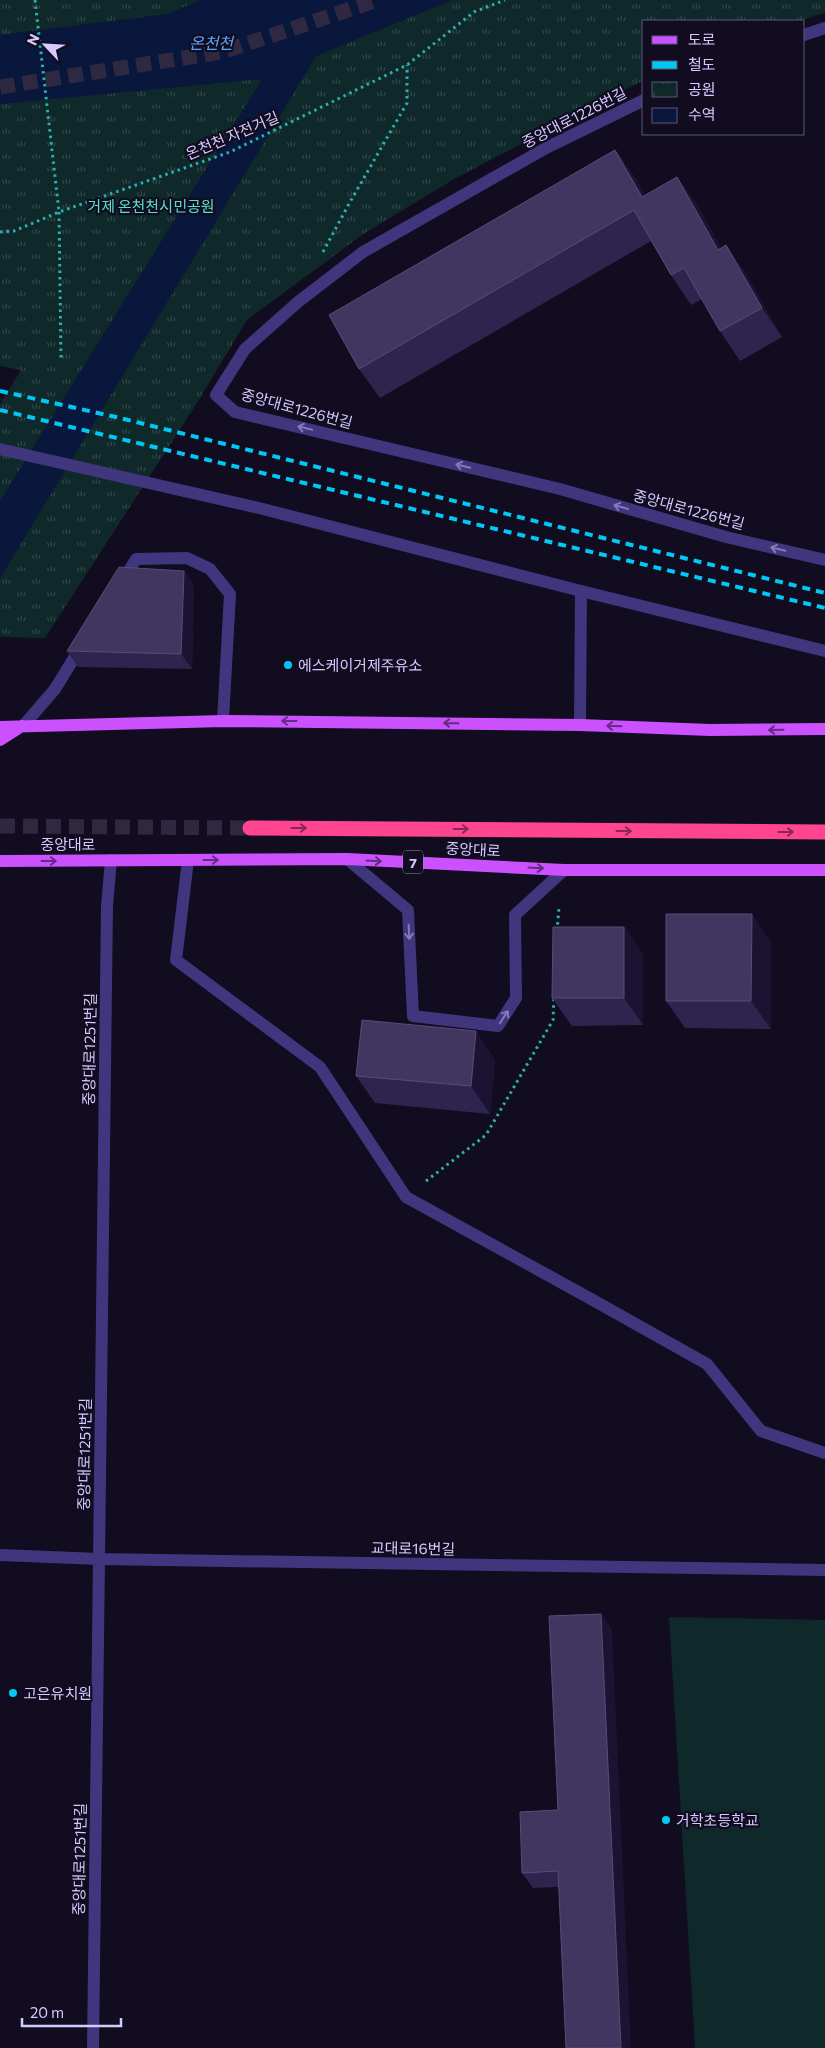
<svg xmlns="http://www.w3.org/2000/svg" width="825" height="2048" font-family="Commissioner,'Noto Sans KR',sans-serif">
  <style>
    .park { fill: url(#park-tufts) }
    .pitch { fill: #0f2829 }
    .water { fill: #08173b }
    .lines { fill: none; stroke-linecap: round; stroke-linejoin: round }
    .highway-tunnel { stroke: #2e2841; stroke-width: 15; stroke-dasharray: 15 8; stroke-linecap: butt }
    .path { stroke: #2cafb1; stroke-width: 3; stroke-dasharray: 2.5 4; stroke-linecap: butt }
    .lane { stroke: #3f367e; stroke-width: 12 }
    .street { stroke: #3f367e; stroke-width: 12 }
    .primary { stroke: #cb51ff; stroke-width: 12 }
    .highway { stroke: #ff4590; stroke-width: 15 }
    .rail { stroke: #00c9f5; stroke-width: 4; stroke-dasharray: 8 6; stroke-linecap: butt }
    .path-bridge { stroke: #2cafb1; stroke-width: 3; stroke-dasharray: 2.5 4; stroke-linecap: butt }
    .wall { fill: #2f244d }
    .shaded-wall { fill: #1c1333 }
    .building { fill: #413660; stroke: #584d79 }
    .oneway { stroke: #8279b8 }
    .oneway2 { stroke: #652b84 }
    .oneway3 { stroke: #882858 }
    .poi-dot { fill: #00c9f5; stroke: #110c1f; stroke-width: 2 }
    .labels { text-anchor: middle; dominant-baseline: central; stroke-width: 4.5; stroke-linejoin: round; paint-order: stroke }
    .shield { fill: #110c1f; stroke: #9a91bc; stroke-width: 1 }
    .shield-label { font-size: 14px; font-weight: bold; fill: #d4caff }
    .street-label { font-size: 15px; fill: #d4caff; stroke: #110c1f }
    .park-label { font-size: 15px; fill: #55e0c8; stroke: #110c1f }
    .poi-label { font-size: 15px; fill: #d4caff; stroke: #110c1f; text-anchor: start }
    .water-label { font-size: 16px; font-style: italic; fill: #58a5ff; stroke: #110c1f }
  </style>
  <defs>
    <pattern id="park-tufts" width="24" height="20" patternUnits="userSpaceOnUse" patternTransform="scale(1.25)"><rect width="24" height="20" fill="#0f2829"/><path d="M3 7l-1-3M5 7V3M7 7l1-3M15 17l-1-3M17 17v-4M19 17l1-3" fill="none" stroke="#314649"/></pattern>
  </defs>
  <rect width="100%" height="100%" fill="#110c1f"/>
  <path class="park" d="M0 0H825V13L798 21H644V80L456 178 365 233 247 320 197 403 45 638 0 637V404L21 370 0 366Z"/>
  <path class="pitch" d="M669 1617 825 1620V2048H695Z"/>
  <path class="water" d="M200 0H452L316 56 0 578V501L262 79 0 104V35L168 14Z"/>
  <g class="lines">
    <path class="highway-tunnel" d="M0 87 222 52 378 0
      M0 826 250 828"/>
    <path class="path" d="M59 212 61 359
      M0 232 14 231 59 212 230 152 407 65 474 12 505 0
      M323 252 350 202 407 103V65
      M557 931 559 907
      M426 1181 486 1135 553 1020 554 997"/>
    <path class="lane" d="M122 582 136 559 187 558 210 569 230 594 223 721
      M24 725 55 689 82 645
      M580 725 581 591
      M347 859 408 910 413 1016 498 1026 516 998 515 915 564 870
      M188 860 176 960 320 1067 406 1197 591 1299"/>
    <path class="street" d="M804 35 825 28
      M644 100 546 148 363 252 298 302 245 349 216 395 235 412 560 489 726 537 825 560
      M0 449 259 508 581 591 825 651
      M591 1299 707 1364 761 1431 825 1453
      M0 1555 99 1559 825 1570
      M93 2048 107 906 111 860"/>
    <path class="primary" d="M0 727 223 721 580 725 710 730 825 729
      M0 740 22 726
      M0 861 347 859 564 870H825"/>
    <path class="highway" d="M250 828 825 832"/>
    <path class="rail" d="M0 391 116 417 825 593
      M0 410 825 608"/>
    <path class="path-bridge" d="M35 0 59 212"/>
  </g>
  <path class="wall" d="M615 150 636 179 645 196 677 177 698 206 721 248 726 245 746 274 782 337 740 361 720 331 702 299 691 305 671 275 651 241 380 398 359 369Z
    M184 571 194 586 192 669 78 667 67 651Z
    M624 927 643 954V1025L572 1026 552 998Z
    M771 942V1029L685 1028 666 1001Z
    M495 1059 490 1114 375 1103 356 1076Z
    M612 1629 558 1887 533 1888 522 1873 558 1810Z"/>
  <path class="shaded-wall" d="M615 150 636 179 662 226 642 197Z
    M677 177 698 206 739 279 718 250Z
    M726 245 746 274 782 337 762 308Z
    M184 571 194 586 192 669 181 654Z
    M752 914 771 942V1029L751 1001Z
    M624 927 643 954V1025L624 998Z
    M476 1031 495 1059 490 1114 471 1086Z
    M601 1614 612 1629 631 2048H621Z"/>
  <path class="building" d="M615 150 642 197 677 177 718 250 726 245 762 308 720 331 684 268 671 275 634 210 359 369 329 315Z
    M119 567 184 571 181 654 67 651Z
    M666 914H752L751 1001H666Z
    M553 927H624V998H552Z
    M362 1020 476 1031 471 1086 356 1076Z
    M601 1614 621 2048H566L558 1871 522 1873 520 1812 558 1810 549 1616Z"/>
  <defs><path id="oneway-shaft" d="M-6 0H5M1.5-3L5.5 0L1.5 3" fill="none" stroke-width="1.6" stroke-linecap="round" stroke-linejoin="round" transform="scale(1.25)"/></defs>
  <g class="oneway">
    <use href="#oneway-shaft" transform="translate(305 428) rotate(-167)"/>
    <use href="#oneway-shaft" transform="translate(463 466) rotate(-166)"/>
    <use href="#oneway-shaft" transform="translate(621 507) rotate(-164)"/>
    <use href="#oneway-shaft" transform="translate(778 549) rotate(-167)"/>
    <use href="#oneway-shaft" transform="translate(409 932) rotate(87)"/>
    <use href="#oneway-shaft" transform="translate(504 1017) rotate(-57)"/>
  </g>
  <g class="oneway2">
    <use href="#oneway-shaft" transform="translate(289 721) rotate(-180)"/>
    <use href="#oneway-shaft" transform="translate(451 723) rotate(-179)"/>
    <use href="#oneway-shaft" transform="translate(614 726) rotate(-178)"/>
    <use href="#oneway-shaft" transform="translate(776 730) rotate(179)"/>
    <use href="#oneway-shaft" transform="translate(211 860)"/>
    <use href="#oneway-shaft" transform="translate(49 861)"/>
    <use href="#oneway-shaft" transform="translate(374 861) rotate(3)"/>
    <use href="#oneway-shaft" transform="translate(536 868) rotate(3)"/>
  </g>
  <g class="oneway3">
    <use href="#oneway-shaft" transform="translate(299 828)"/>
    <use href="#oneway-shaft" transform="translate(461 829)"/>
    <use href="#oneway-shaft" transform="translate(624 831)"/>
    <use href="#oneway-shaft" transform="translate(786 832)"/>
  </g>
  <g class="poi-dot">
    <circle cx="288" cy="665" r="5"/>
    <circle cx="13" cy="1693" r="5"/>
    <circle cx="666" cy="1820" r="5"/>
  </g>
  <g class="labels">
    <rect class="shield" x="403" y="850.5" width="20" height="23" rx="4"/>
    <g class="shield-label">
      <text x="413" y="862">7</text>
    </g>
    <g class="street-label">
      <text transform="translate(574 117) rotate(-27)">중앙대로1226번길</text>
      <text transform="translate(232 135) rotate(-23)">온천천 자전거길</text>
      <text transform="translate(297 408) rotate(15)">중앙대로1226번길</text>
      <text transform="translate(689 509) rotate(15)">중앙대로1226번길</text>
      <text x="68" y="844">중앙대로</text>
      <text transform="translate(473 849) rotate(3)">중앙대로</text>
      <text transform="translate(89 1049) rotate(-89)">중앙대로1251번길</text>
      <text transform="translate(84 1454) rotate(-89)">중앙대로1251번길</text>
      <text transform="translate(413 1548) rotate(1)">교대로16번길</text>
      <text transform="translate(79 1859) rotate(-89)">중앙대로1251번길</text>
    </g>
    <g class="park-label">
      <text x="151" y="206">거제 온천천시민공원</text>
    </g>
    <g class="poi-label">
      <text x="298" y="665">에스케이거제주유소</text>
      <text x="23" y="1693">고은유치원</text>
      <text x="676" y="1820">거학초등학교</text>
    </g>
    <g class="water-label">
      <text x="211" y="42">온천천</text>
    </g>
  </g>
  <rect x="642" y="20" width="162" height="115" fill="#110c1f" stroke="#5f5879"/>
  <rect x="652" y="36" width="25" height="8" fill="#cb51ff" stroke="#5f5879"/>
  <text x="688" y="45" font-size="15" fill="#d4caff">도로</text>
  <rect x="652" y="61" width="25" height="8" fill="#00c9f5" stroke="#5f5879"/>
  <text x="688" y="70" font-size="15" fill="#d4caff">철도</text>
  <rect x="652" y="82" width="25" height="15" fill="url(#park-tufts)" stroke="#5f5879"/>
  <text x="688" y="95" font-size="15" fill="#d4caff">공원</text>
  <rect x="652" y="108" width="25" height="15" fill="#08173b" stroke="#5f5879"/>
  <text x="688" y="120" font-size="15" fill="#d4caff">수역</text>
  <g transform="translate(45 45) rotate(295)" stroke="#110c1f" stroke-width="4" paint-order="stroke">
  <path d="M0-4L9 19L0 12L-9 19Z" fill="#d4caff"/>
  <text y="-8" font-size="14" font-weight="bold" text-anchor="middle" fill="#d4caff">N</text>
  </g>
  <path d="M22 2018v8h99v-8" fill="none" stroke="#d4caff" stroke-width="2.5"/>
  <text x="30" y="2018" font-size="15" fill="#d4caff" stroke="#110c1f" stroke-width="4" paint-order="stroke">20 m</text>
</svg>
